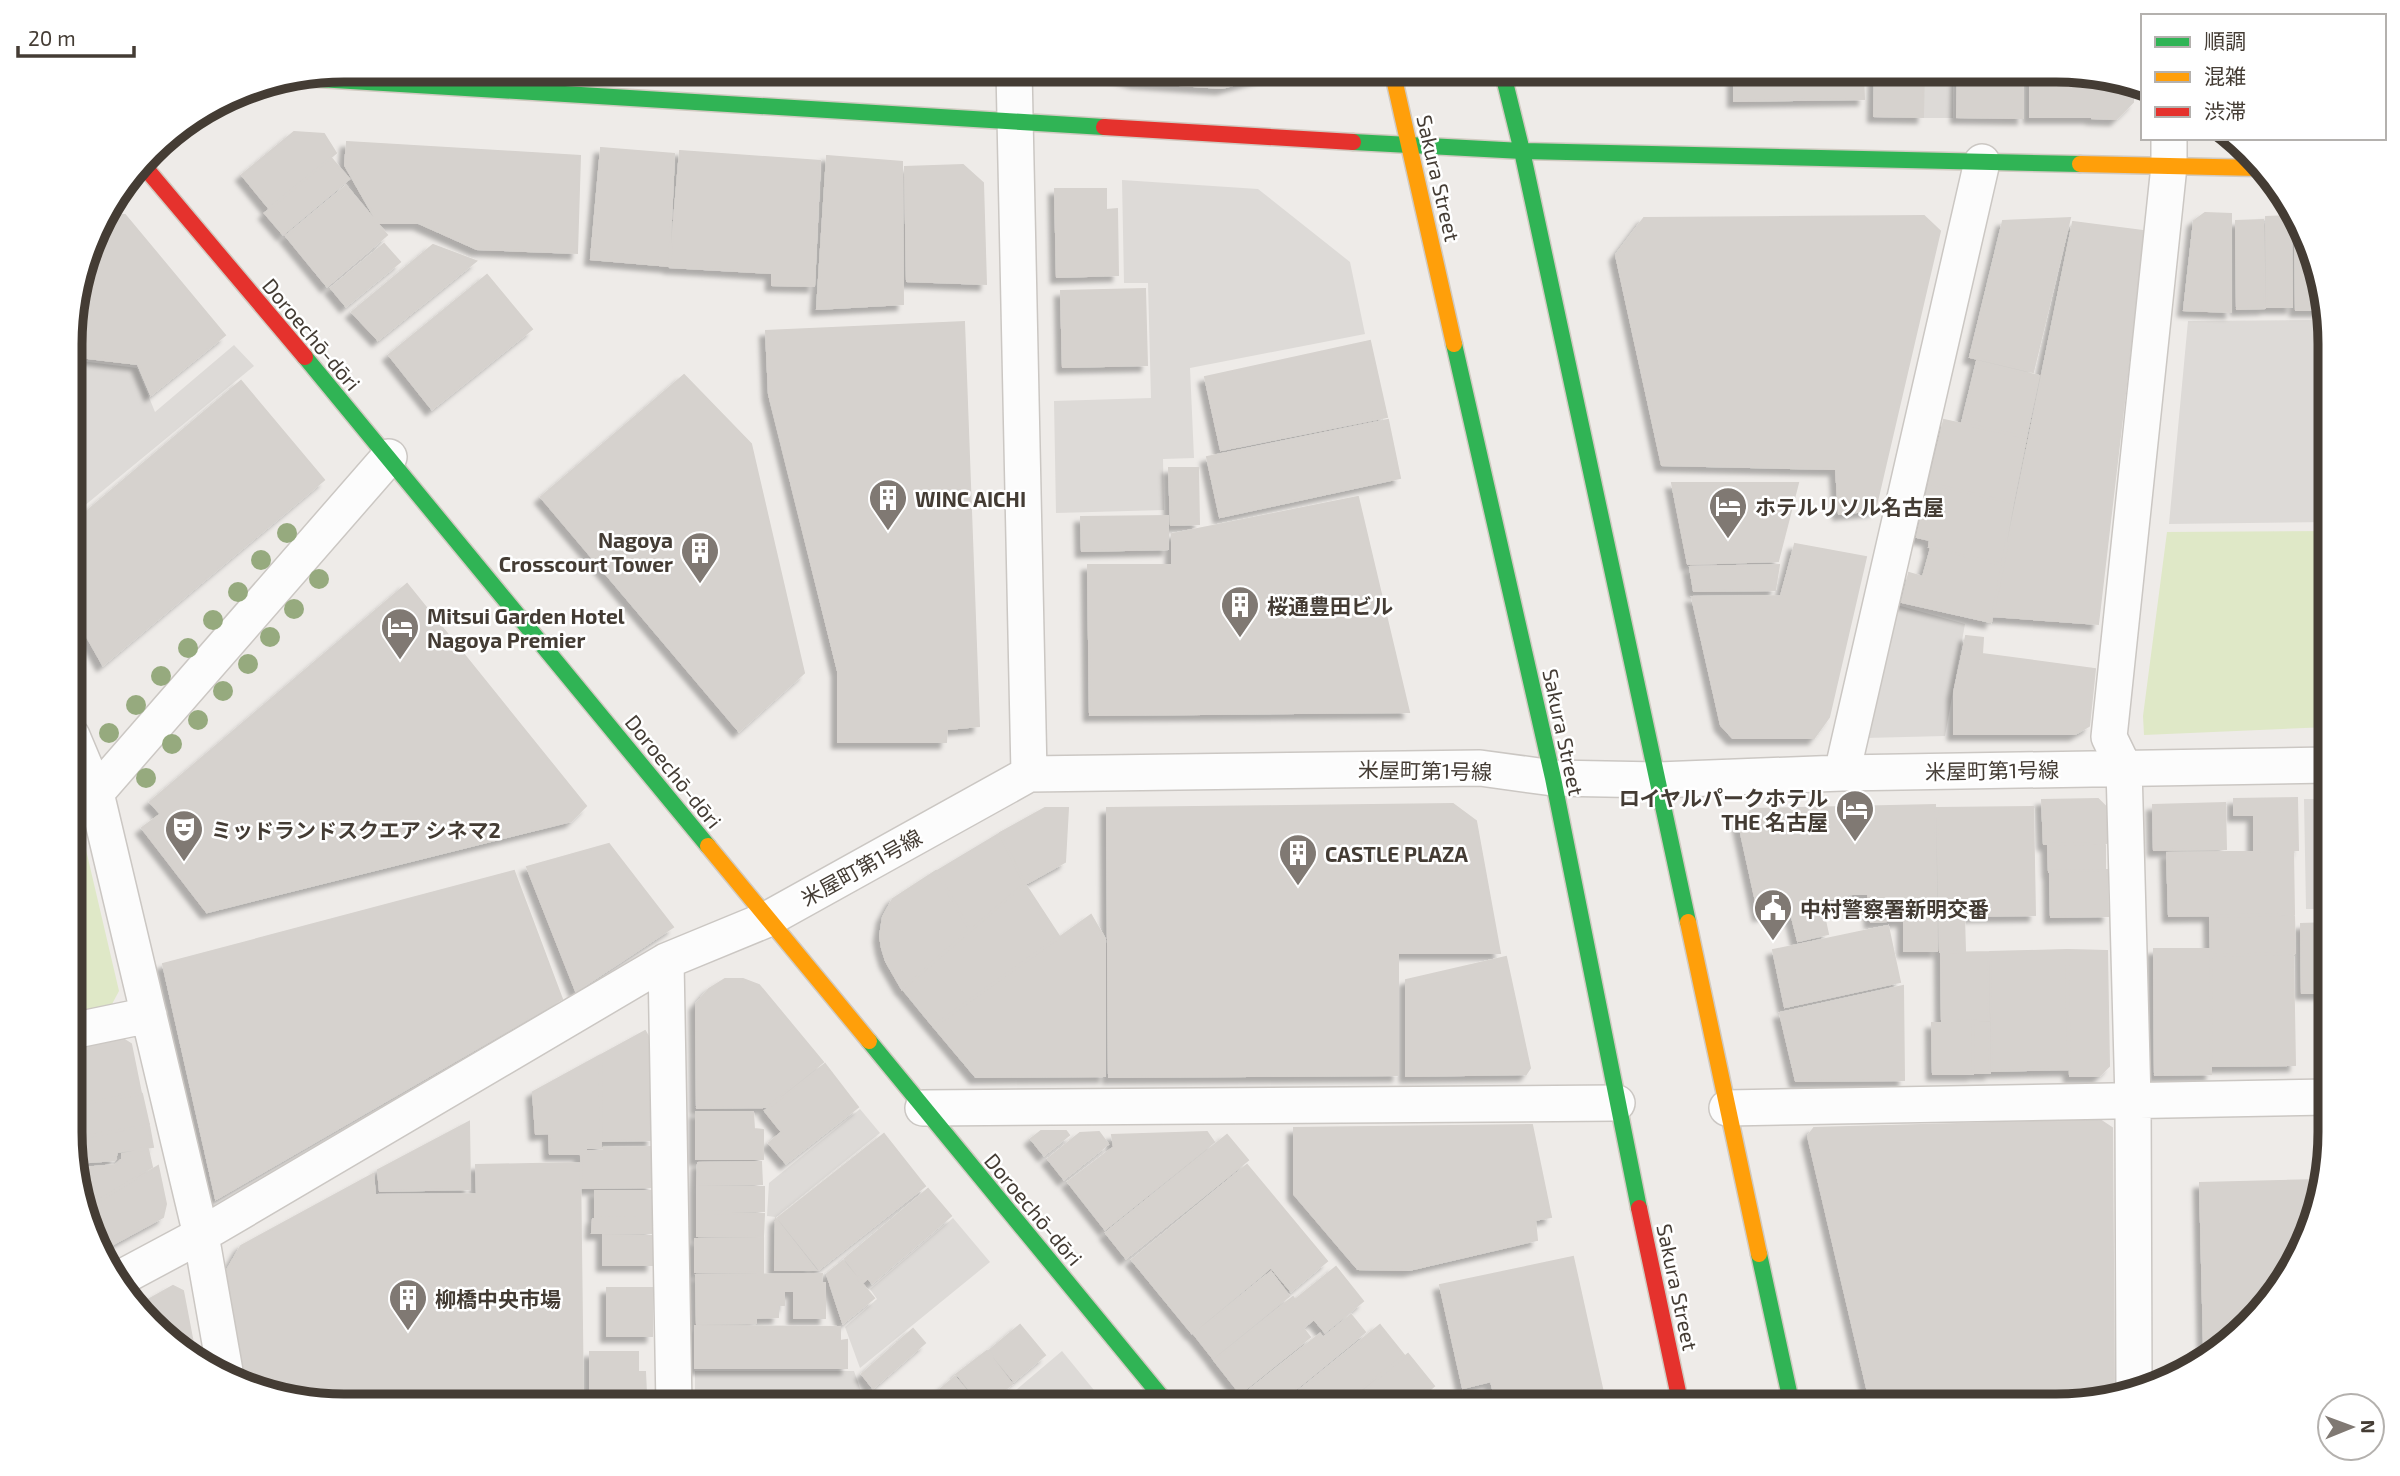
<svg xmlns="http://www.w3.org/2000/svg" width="2400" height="1476" font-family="'Exo 2','Noto Sans JP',sans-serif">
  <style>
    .green { fill: #dfe8c7 }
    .parking { fill: #dddad7 }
    .building { fill: #d6d2ce; stroke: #d6d2ce; stroke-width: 2; filter: url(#shadow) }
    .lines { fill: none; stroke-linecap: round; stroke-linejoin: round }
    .street-casing { stroke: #cbc7c3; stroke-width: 38 }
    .fast-casing { stroke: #d1cac1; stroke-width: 19 }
    .slow-casing { stroke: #d1cac1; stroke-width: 19 }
    .jam-casing { stroke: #d1cac1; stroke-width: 19 }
    .street { stroke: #fcfcfc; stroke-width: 35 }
    .fast { stroke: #30b455; stroke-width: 16 }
    .slow { stroke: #ff9f0a; stroke-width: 16 }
    .jam { stroke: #e5322d; stroke-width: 16 }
    .tree { fill: #96aa7e }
    .labels { text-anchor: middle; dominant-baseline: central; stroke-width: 5; stroke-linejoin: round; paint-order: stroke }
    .street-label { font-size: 21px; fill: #443c34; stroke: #fff }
    .poi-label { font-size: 21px; font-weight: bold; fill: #443c34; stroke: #fff; text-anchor: start }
    .rim { fill: none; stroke: #443c34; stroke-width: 9 }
  </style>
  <defs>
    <filter id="shadow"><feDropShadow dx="-6" dy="6" stdDeviation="2" flood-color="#0004"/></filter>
  </defs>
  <rect width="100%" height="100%" fill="#eeebe8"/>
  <path class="green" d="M2329 531V727L2144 735 2143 716 2167 532Z
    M72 829 83 837 119 991 111 1006 72 1015Z"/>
  <path class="parking" d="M1924 70H1953V118H1923Z
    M1122 180 1258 189 1350 262 1365 334 1190 368 1194 458 1163 459 1164 510 1056 513 1054 401 1151 398 1148 283H1124Z
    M2328 320 2329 522 2169 524 2188 321Z
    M234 345 254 366 72 516V360L137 368 155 412Z
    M1897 605 1965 624 1945 736 1865 738Z
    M2304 799H2329V909H2306Z
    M860 1109 880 1133 776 1217 767 1216 769 1183Z
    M953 1218 990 1262 860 1368 845 1327 877 1299 870 1289Z
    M1062 1351 1107 1406H997Z
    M695 1371H854L866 1406H695Z"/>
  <path class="building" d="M1095 70H1270V75L1222 88 1136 82Z
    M1734 70H1863L1864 99 1734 101Z
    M1875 70H1924L1923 117 1874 116Z
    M1958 70H2023V118L1957 117Z
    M2030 70H2056L2091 75V117H2030Z
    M2092 75 2133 82V102L2116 119 2092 118Z
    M294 132 324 134 336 153 269 208 242 175Z
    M347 142 580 156 577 253 477 249 419 223H378L345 165Z
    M601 148 674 154 669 266 591 259Z
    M680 151 820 161 814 286 772 285V273L670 267Z
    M827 156 902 162 903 304 817 309Z
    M331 158 349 179 283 234 265 213Z
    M963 165 983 183 986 284 907 281 905 167Z
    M346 186 387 235 327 286 286 236Z
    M1055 189H1106V210L1117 209 1118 275 1057 277Z
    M2205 213 2231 214V312L2184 310 2194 221Z
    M105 214 125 215 225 335 151 395 138 364 72 356V309L98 223Z
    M1924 216 1940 231 1875 510 1839 514 1836 469 1662 465 1616 255 1644 218Z
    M2291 216 2292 307H2267L2266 217Z
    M2070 218 2033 372 1970 357 2003 221Z
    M2295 218 2315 256 2326 310H2296Z
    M2263 220 2265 308 2237 309 2236 221Z
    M2073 222 2144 231 2098 624 1993 616Z
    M384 244 400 262 346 306 331 288Z
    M433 245 476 261 378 340 352 312Z
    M487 275 532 329 432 409 389 355Z
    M1145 289 1147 365 1063 367 1061 291Z
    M964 322 979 726 947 729 946 742H838V671L769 394 766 331Z
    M1370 341 1387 417 1221 450 1205 377Z
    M1977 361 2039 376 2026 437 1962 423Z
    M684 375 751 444 804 673 739 731 541 497Z
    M241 381 324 480 103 665 72 610V524Z
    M1388 420 1400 478 1220 517 1207 457Z
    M1944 420 2026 438 2013 503 1929 483Z
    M1169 468H1198L1199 524 1171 525Z
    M1672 483H1798L1778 561 1688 564Z
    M1929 484 2013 503 2002 564 1929 547 1930 540 1917 537Z
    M1358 497 1409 712 1090 715 1088 565H1172V534Z
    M1168 516V549L1082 551 1081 517Z
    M1795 544 1866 557 1829 717 1814 738H1733L1721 725 1692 597 1781 596Z
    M1931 548 2002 565 1991 622 1902 602 1909 573 1923 577Z
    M1779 565 1775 590 1694 591 1690 567Z
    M407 584 586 806 571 821 207 912 142 828 161 814 150 802Z
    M1966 636 1983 638 1982 654 2095 669 2089 726 2075 734H1954V693Z
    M2297 798 2298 850H2254V815H2234V799Z
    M2098 799 2106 807V843L2044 844 2042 800Z
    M2225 803 2226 849 2154 850 2153 805Z
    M1453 804 1476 821 1500 953H1398V1075L1109 1077 1107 808Z
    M1935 805 1937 951H1904V920L1871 922 1868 894H1852L1759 915 1739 824 1752 809Z
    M2033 807 2035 915 1964 916 1965 951 1940 952 1937 808Z
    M1045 808H1068L1065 862 1025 884 1000 833Z
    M999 834 1024 884 970 930 937 871Z
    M609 844 673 927 576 991 527 867Z
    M2105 844V870L2049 872 2048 845Z
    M2293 851 2294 914 2169 916 2167 853Z
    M2107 870 2108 916 2051 917 2050 871Z
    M514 871 562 999 216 1199 163 964Z
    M936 871 969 930 902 989 886 961 882 948 880 936 883 917 893 899Z
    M1025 884 1059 936 933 1026 903 989Z
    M1821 902 1828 934 1798 941 1790 909Z
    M1091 915 1105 939V1076L976 1077 934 1027Z
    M2294 915 2295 953 2211 955 2210 917Z
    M2329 923V993H2302L2301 924Z
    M1888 926 1900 982 1785 1007 1773 950Z
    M2154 949H2210L2211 1074 2155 1075Z
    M2066 950 2068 1069 1992 1071 1990 952Z
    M2068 950 2107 951 2109 1066 2099 1076H2070Z
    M1988 952 1989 1020 1942 1021 1941 953Z
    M2293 954 2295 1065 2212 1066 2211 956Z
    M1506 957 1530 1068 1526 1074 1406 1076V980Z
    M725 979H743L759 985 823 1062 767 1107 697 1108 696 1004 709 989Z
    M1903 986 1904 1080 1796 1081 1780 1013Z
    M1972 1022 1973 1074H1933L1932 1023Z
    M1973 1022H1989L1990 1073H1974Z
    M645 1031 652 1043V1140L602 1141 601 1055Z
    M120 1037 131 1044 141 1093 72 1105V1048Z
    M599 1056 601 1148H586V1154H550L549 1133 536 1134 533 1092Z
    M825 1064 858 1107 786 1163 769 1143 782 1132 765 1111Z
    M142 1094 149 1125 72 1138V1106Z
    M696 1112H753L754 1129 763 1130V1159H696Z
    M2100 1120 2112 1128 2114 1393 2073 1405H1871L1808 1136 1814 1128Z
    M469 1122 470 1189 380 1191 378 1170Z
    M149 1125 153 1147 117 1152 115 1160 77 1163 72 1140Z
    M1532 1125 1551 1217 1535 1220 1537 1240 1409 1270 1358 1269 1294 1194V1128Z
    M1041 1131H1066L1069 1135 1044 1155 1031 1139Z
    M1099 1132 1108 1144 1064 1179 1048 1159 1080 1133Z
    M1207 1132 1214 1142 1105 1229 1068 1182 1114 1147 1112 1135Z
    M884 1134 925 1186 819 1269 778 1218Z
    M1227 1135 1248 1160 1126 1258 1106 1233Z
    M652 1147V1187L582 1188 581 1156H588L587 1151H604L603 1148Z
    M148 1149 152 1167 87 1207 73 1169 116 1165 122 1159V1154Z
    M761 1162 762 1184 697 1185 698 1163Z
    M580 1163 583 1406H344L273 1397 244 1384 222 1279 241 1246 373 1174 375 1195 477 1194 476 1165Z
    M1247 1165 1327 1261 1291 1291 1271 1267 1192 1333 1132 1260Z
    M158 1166 166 1204 163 1217 106 1248 97 1232 88 1208Z
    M2320 1180 2293 1269 2249 1326 2225 1344 2204 1345 2200 1183Z
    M697 1187H764V1211L697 1212Z
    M928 1189 951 1216 872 1283 868 1278 863 1282 845 1259Z
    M595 1191H652V1217L595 1218Z
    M697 1213 764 1214 763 1237 697 1236Z
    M593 1219H652V1233H592Z
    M776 1219 816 1270H775Z
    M603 1235 652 1236V1265H603Z
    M695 1239H763V1273L695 1272Z
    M1573 1257 1606 1406H1497L1491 1381 1463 1388 1440 1285Z
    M843 1261 874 1298 843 1323 827 1274Z
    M1336 1267 1363 1301 1325 1332 1314 1319 1303 1328 1310 1337 1240 1393 1214 1360 1293 1297 1295 1300Z
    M1271 1272 1289 1296 1213 1358 1194 1334Z
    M822 1274 821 1283H825V1318H794V1291H784V1305H778V1317L756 1318V1323L697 1324 696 1275Z
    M173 1286 183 1291 196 1359 139 1305Z
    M607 1288H652V1336H607Z
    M1351 1315 1365 1332 1275 1406H1249L1242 1396 1320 1334 1323 1338Z
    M1020 1325 1045 1355 1014 1381 989 1351Z
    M1380 1325 1404 1355 1341 1406H1280Z
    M695 1326 840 1327V1341L847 1340V1368H695Z
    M913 1329 925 1343 873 1388 862 1374Z
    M987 1351 1012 1384 982 1406 957 1374Z
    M590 1352H638V1372H645L646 1393 590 1394Z
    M1408 1354 1434 1386 1410 1406H1345Z
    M955 1377 979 1406H924L923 1404Z
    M590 1395H644V1406H590Z"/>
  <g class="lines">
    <defs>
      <path id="street" d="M1014 70 1029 774
        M72 736 96 793 201 1235 226 1377
        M1842 773 1982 162
        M76 798 96 793 389 457
        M666 961 674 1406
        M72 1031 149 1015
        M923 1108 1617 1103
        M1727 1108 2329 1097
        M115 1281 201 1235 666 961 768 919 1029 774 1480 768 1553 778 1658 780 1842 773 2329 765
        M2134 1387 2133 1100 2124 768 2109 737 2169 166V138"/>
      <path id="fast" d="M1502 70 1522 151 1688 922
        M302 78 1104 127
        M1353 142 1522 151 2080 164
        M1454 344 1553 778 1639 1208
        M305 357 708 846
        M869 1041 1169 1406
        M1759 1254 1792 1406"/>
      <path id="slow" d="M1392 70 1454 344
        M2080 164 2258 168
        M708 846 869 1041
        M1688 922 1759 1254"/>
      <path id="jam" d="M1104 127 1353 142
        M143 165 305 357
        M1639 1208 1681 1406"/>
    </defs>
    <use href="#street" class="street-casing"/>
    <use href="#fast" class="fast-casing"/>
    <use href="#slow" class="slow-casing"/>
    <use href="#jam" class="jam-casing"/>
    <use href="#street" class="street"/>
    <use href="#fast" class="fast"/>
    <use href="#slow" class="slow"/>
    <use href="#jam" class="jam"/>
  </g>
  <g class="tree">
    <circle cx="287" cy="533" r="10"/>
    <circle cx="261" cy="560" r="10"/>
    <circle cx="319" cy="579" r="10"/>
    <circle cx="238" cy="592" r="10"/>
    <circle cx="294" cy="609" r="10"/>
    <circle cx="213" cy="620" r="10"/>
    <circle cx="270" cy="637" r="10"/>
    <circle cx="188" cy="648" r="10"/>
    <circle cx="248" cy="664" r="10"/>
    <circle cx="161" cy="676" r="10"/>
    <circle cx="223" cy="691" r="10"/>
    <circle cx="136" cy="705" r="10"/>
    <circle cx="198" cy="720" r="10"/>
    <circle cx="109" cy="733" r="10"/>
    <circle cx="172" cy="744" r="10"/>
    <circle cx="146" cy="778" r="10"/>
  </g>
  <defs>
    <symbol id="building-pin" viewBox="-11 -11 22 30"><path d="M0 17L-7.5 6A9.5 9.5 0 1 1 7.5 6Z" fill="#807973" stroke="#fff"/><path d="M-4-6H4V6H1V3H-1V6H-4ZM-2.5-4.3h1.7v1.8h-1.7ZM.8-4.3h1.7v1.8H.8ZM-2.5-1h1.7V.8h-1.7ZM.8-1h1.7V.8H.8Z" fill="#fff"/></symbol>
    <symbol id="hotel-pin" viewBox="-11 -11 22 30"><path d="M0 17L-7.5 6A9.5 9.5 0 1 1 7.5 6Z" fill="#807973" stroke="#fff"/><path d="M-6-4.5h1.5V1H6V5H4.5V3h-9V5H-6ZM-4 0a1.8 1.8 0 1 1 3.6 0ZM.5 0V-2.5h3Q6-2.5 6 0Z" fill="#fff"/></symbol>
    <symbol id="theatre-pin" viewBox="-11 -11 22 30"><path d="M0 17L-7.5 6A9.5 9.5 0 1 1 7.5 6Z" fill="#807973" stroke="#fff"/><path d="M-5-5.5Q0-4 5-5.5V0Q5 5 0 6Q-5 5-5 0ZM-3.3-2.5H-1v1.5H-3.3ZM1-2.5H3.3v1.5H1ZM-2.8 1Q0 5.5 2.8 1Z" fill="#fff"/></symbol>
    <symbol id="civic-pin" viewBox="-11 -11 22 30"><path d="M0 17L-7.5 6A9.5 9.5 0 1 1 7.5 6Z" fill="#807973" stroke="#fff"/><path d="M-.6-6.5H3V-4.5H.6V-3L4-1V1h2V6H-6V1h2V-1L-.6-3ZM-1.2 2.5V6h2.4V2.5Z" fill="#fff"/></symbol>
  </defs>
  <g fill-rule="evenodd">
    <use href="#building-pin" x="866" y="476" width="44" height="60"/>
    <use href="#hotel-pin" x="1706" y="484" width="44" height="60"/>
    <use href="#building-pin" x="678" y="529" width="44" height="60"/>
    <use href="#building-pin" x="1218" y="583" width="44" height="60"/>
    <use href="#hotel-pin" x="378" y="605" width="44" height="60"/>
    <use href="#hotel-pin" x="1833" y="787" width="44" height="60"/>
    <use href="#theatre-pin" x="162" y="807" width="44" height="60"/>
    <use href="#building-pin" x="1276" y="831" width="44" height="60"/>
    <use href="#civic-pin" x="1751" y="886" width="44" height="60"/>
    <use href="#building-pin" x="386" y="1276" width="44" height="60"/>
  </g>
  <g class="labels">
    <g class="street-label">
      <text transform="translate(1439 178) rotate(77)">Sakura Street</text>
      <text transform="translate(312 334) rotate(50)">Doroechō-dōri</text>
      <text transform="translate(1564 732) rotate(78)">Sakura Street</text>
      <text transform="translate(1425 770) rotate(1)">米屋町第1号線</text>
      <text transform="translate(1992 770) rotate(-1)">米屋町第1号線</text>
      <text transform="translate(674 771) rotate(51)">Doroechō-dōri</text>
      <text transform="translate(861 867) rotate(-29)">米屋町第1号線</text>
      <text transform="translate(1034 1209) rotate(50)">Doroechō-dōri</text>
      <text transform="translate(1678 1287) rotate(78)">Sakura Street</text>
    </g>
    <g class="poi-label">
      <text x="915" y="498">WINC AICHI</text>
      <text x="1755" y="506">ホテルリソル名古屋</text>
      <text x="673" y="539" text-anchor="end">Nagoya<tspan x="673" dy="24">Crosscourt Tower</tspan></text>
      <text x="1267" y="605">桜通豊田ビル</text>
      <text x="427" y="615">Mitsui Garden Hotel<tspan x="427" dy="24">Nagoya Premier</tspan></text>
      <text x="1828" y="797" text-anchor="end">ロイヤルパークホテル<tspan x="1828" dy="24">THE 名古屋</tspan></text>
      <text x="211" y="829">ミッドランドスクエア シネマ2</text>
      <text x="1325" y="853">CASTLE PLAZA</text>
      <text x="1800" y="908">中村警察署新明交番</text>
      <text x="435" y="1298">柳橋中央市場</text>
    </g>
  </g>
  <path d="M0 0H2400V1476H0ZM344 82H2056A262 262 0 0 1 2318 344V1132A262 262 0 0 1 2056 1394H344A262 262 0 0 1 82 1132V344A262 262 0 0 1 344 82Z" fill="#fff" fill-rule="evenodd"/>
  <path class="rim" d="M344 82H2056A262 262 0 0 1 2318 344V1132A262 262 0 0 1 2056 1394H344A262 262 0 0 1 82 1132V344A262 262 0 0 1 344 82Z"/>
  <rect x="2141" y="14" width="245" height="126" fill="#ffffff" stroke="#b4b1ae" stroke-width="2"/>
  <rect x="2155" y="37" width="35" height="10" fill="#30b455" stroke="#b4b1ae" stroke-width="2"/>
  <text x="2204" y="49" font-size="21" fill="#443c34">順調</text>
  <rect x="2155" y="72" width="35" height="10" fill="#ff9f0a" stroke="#b4b1ae" stroke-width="2"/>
  <text x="2204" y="84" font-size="21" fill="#443c34">混雑</text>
  <rect x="2155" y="107" width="35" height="10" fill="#e5322d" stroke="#b4b1ae" stroke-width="2"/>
  <text x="2204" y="119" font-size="21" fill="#443c34">渋滞</text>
  <g transform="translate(2351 1427) rotate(89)"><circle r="33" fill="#ffffff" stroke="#b4b1ae" stroke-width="2"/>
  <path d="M0-5L12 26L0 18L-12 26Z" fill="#807973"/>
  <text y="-10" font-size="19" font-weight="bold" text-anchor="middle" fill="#443c34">N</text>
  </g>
  <path d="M18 46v10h116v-10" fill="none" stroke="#443c34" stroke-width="3.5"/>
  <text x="28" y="46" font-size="21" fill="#443c34" stroke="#ffffff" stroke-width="5" paint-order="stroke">20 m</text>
</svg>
